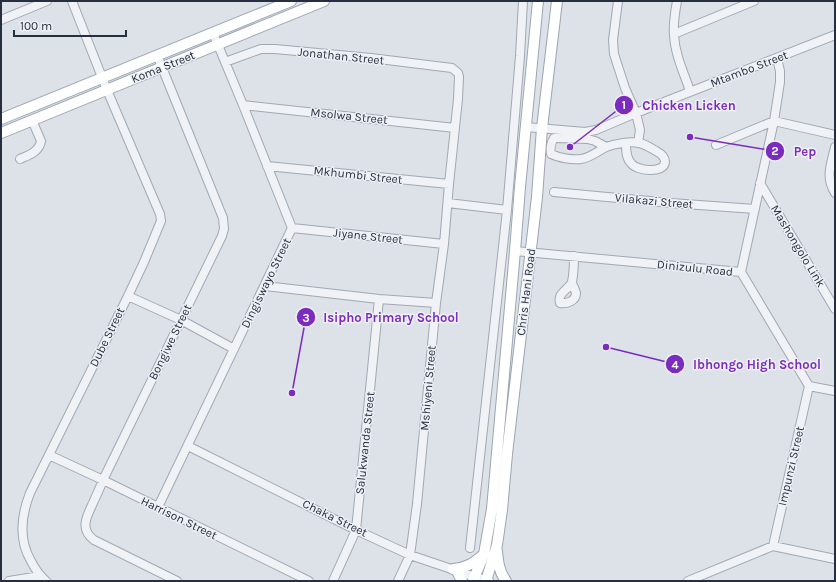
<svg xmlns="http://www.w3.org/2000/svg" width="836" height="582" font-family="Karla,sans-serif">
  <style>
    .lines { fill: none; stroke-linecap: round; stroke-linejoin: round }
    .minor-casing { stroke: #a2a8b2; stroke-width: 10 }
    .major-casing { stroke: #9ca5b4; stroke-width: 12 }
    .minor { stroke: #f0f2f6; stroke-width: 8 }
    .major { stroke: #fff; stroke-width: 10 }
    .labels { text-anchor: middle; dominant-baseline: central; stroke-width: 3; stroke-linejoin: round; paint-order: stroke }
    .street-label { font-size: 12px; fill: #262f3f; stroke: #edf0f5 }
    .leader { fill: none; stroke: #7b2cbf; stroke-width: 1.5 }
    .callout-dot { fill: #7b2cbf; stroke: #edf0f5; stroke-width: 1.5 }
    .mark-label { font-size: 12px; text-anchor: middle; font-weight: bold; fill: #fff }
    .callout-label { font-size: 13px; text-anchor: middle; font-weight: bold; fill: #7b2cbf; stroke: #edf0f5; stroke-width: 3; stroke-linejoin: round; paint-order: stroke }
  </style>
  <rect width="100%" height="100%" fill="#dde1e8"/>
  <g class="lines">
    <defs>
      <path id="minor" d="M618 1 613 40 614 54 625 88 636 113 640 130 638 143
        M677 1C675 12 673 24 674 35 675 55 684 73 690 91
        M1 20 47 1
        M674 34 754 1
        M157 55 223 218 224 229 222 236 103 480C100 488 96 496 93 503 87 516 79 529 94 540L177 581
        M225 62 261 49H275L371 58 452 68 458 73 459 77 458 99 449 184 444 244 436 303 417 504 410 555 398 581
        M243 105 455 128
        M526 127 585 132 596 130 636 113 835 35
        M716 145 774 121 835 135
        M606 147 595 141 588 139 557 138H554C551 142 550 149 551 154 559 158 572 160 581 159 590 158 598 151 606 147 614 144 630 141 639 143 645 144 651 148 656 151 660 153 665 156 665 162 664 174 636 171 631 163 626 158 626 150 626 143
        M835 147C831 165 825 177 835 193
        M20 159C29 155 39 152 41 141L32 120
        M267 166 449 184
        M760 183 835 309
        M554 192 671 203 755 209
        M448 203 507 210
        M292 228 444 244
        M515 251 741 272 809 386 835 391
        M741 272 774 121 780 82V71L777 58
        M572 283C573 286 575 289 576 293 576 301 567 304 560 303 557 292 569 290 572 282 573 277 574 262 574 256
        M265 286 379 299 436 303
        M128 296 181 320 234 349
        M188 446 356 530 410 555 475 577 489 581
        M49 455 103 480 309 581
        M158 507 292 228 243 105 213 33
        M773 546 809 386
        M470 548 507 210 520 56 523 1
        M9 581 40 576
        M46 581C39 575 35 569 31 561 18 539 21 516 30 493L128 296 144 262 161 221 160 214 107 90 72 1
        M333 581 356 530 379 299
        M688 581 773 546 835 559"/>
      <path id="major" d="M1 119 291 1
        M1 133 324 1
        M497 551C498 562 499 572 506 581
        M453 569C466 568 474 563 483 555
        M457 571 462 581
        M473 581 484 554 492 509 515 251 520 187 538 1
        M486 581 497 545 502 510 507 454 537 197 542 128 557 1"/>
    </defs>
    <use href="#minor" class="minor-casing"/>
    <use href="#major" class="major-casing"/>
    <use href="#minor" class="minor"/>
    <use href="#major" class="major"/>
  </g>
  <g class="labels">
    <g class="street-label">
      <text transform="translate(341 56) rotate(6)">Jonathan Street</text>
      <text transform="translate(163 67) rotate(-22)">Koma Street</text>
      <text transform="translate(749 69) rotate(-21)">Mtambo Street</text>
      <text transform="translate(349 116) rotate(6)">Msolwa Street</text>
      <text transform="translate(358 175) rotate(6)">Mkhumbi Street</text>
      <text transform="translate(654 201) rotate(5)">Vilakazi Street</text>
      <text transform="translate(368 236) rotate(6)">Jiyane Street</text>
      <text transform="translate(798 246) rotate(59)">Mashongolo Link</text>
      <text transform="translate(695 268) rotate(6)">Dinizulu Road</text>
      <text transform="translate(266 283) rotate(-64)">Dingiswayo Street</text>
      <text transform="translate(526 292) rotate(-83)">Chris Hani Road</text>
      <text transform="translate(107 337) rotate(-64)">Dube Street</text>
      <text transform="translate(170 342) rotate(-64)">Bongiwe Street</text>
      <text transform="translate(428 388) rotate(-85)">Mshiyeni Street</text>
      <text transform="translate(365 443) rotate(-84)">Salukwanda Street</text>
      <text transform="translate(791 466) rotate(-77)">Impunzi Street</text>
      <text transform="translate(179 518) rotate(26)">Harrison Street</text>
      <text transform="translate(335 518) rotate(26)">Chaka Street</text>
    </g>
  </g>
  <path class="leader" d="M570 147L624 105M690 137L775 151M292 393L306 317M606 347L675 364"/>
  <g class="callout-dot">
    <circle cx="570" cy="147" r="4"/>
    <circle cx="690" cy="137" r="4"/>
    <circle cx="292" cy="393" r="4"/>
    <circle cx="606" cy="347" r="4"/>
    <circle cx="624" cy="105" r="10"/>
    <circle cx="775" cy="151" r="10"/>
    <circle cx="306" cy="317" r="10"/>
    <circle cx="675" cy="364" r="10"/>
  </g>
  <g class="mark-label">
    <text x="624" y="109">1</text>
    <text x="775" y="155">2</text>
    <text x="306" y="322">3</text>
    <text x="675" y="369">4</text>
  </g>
  <g class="callout-label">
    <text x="689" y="110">Chicken Licken</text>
    <text x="805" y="156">Pep</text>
    <text x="391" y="322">Isipho Primary School</text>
    <text x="757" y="369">Ibhongo High School</text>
  </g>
  <rect width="836" height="582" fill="none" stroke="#262f3f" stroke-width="4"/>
  <path d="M14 30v6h112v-6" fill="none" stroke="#262f3f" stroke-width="2"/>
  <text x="20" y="30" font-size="12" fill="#262f3f" stroke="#edf0f5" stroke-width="3" paint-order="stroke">100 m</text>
</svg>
